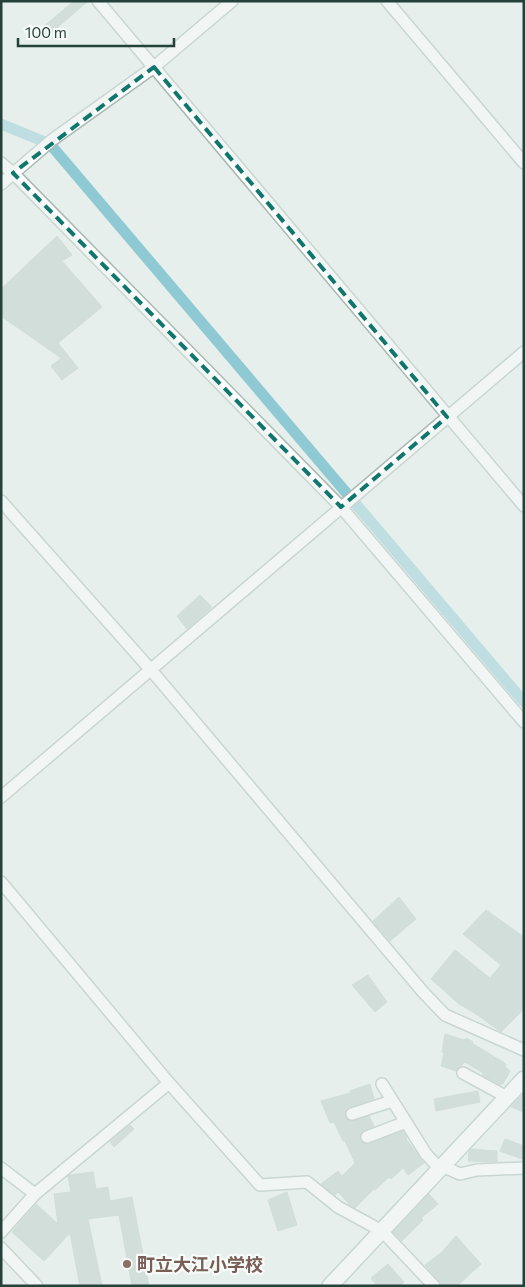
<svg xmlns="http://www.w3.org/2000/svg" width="525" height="1287" font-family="Commissioner,'Noto Sans JP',sans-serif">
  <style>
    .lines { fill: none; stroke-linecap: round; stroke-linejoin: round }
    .canal { stroke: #8ec9d4; stroke-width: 11 }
    .building { fill: #bbcac4; stroke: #b8c9c2 }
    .street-casing { stroke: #a8b8b2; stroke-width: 14 }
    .secondary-casing { stroke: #a4bbb3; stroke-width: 18 }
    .street { stroke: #fff; stroke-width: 11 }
    .secondary { stroke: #fff; stroke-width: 15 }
    .marked { fill: none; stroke: #0f766e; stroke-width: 4; stroke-dasharray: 10 6; stroke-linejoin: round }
    .education-dot { fill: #8d6e63; stroke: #f7fbf9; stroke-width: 2 }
    .labels { text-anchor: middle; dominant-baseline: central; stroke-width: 4.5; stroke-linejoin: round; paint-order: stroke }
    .education-label { font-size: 18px; font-weight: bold; fill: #785e54; stroke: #f7fbf9; text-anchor: start }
  </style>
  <rect width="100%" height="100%" fill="#e6efeb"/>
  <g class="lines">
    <path class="canal" d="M1 124 50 144 524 702"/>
  </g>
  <path class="building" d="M74 1H88L49 35 42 28Z
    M57 236 72 255 62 261 102 307 58 343 78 368 62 380 51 366 61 358 1 316V289Z
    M200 595 212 607 187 629 177 616Z
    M399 897 416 919 390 941 373 921Z
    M486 910 524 937V1009L501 1032 476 1014 459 1004 431 979 455 950 490 978 501 965 463 934Z
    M368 975 387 1002 375 1012 352 985Z
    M445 1034 464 1040 466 1038 473 1042 472 1043 506 1064 505 1067 510 1071 503 1084 502 1083 501 1085 482 1075 483 1073 465 1062 456 1071 441 1066 444 1053 442 1052Z
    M370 1084 374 1099 349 1107 345 1113 347 1119 351 1121 369 1116 374 1126 362 1132 360 1140 365 1144H369L403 1131 407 1138 406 1139 424 1163 408 1175 403 1168 391 1179 389 1177 375 1190 374 1189 355 1208 350 1205 338 1192 335 1195 321 1184 338 1171 342 1176 355 1163 345 1141H343L334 1122 330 1123 321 1101 350 1093V1091Z
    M478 1091 480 1102 436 1111 434 1099Z
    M522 1095H524V1112L511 1107Z
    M130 1125 134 1129 114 1147 110 1142Z
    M505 1139 524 1146 522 1159 500 1151Z
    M471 1149 497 1151V1162L468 1161 469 1152Z
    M93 1172 96 1189 108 1187 110 1201 132 1197 149 1286H132L119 1215 88 1219 102 1286H80L70 1233 44 1261 12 1232 36 1204 58 1224 54 1194 71 1192 68 1176 69 1175Z
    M287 1192 297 1225 278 1231 268 1200Z
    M429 1194 438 1204 421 1218 423 1220 402 1241 393 1232Z
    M456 1236 481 1264 457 1286H441L439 1281 425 1265 442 1252Z
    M388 1264 404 1282 400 1286H377L371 1278Z"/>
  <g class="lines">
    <defs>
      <path id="street" d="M98 1 524 506
        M387 1 524 163
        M1 163 13 173 341 507 524 722
        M1 184 52 140 154 67 232 1
        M1 501 151 670 423 992 445 1015 524 1050
        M1 797 524 352
        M1 882 169 1083 260 1185 307 1182 338 1207 382 1231 434 1286
        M463 1073 507 1097
        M382 1084 426 1154 440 1169
        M352 1114 392 1101
        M367 1137 406 1122
        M442 1166 460 1174 477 1170 524 1168
        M1 1168 35 1194
        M1 1232 35 1194 169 1083
        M1 1248 37 1286"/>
      <path id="secondary" d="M330 1286 524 1079"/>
    </defs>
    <use href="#street" class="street-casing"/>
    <use href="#secondary" class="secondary-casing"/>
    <use href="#street" class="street"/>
    <use href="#secondary" class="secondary"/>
  </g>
  <path d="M0 0H525V1287H0ZM154 67 447 417 341 507 13 173Z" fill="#e6efeb" fill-opacity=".55" fill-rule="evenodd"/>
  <path class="marked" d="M154 67 447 417 341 507 13 173Z"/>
  <circle class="education-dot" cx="127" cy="1264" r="5"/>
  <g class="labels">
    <g class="education-label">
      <text x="137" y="1264">町立大江小学校</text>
    </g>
  </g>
  <rect width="525" height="1287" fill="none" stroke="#24423a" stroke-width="5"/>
  <path d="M18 38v8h156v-8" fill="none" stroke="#24423a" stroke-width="2.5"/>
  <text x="25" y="38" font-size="15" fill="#24423a" stroke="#f7fbf9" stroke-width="4" paint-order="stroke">100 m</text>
</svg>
